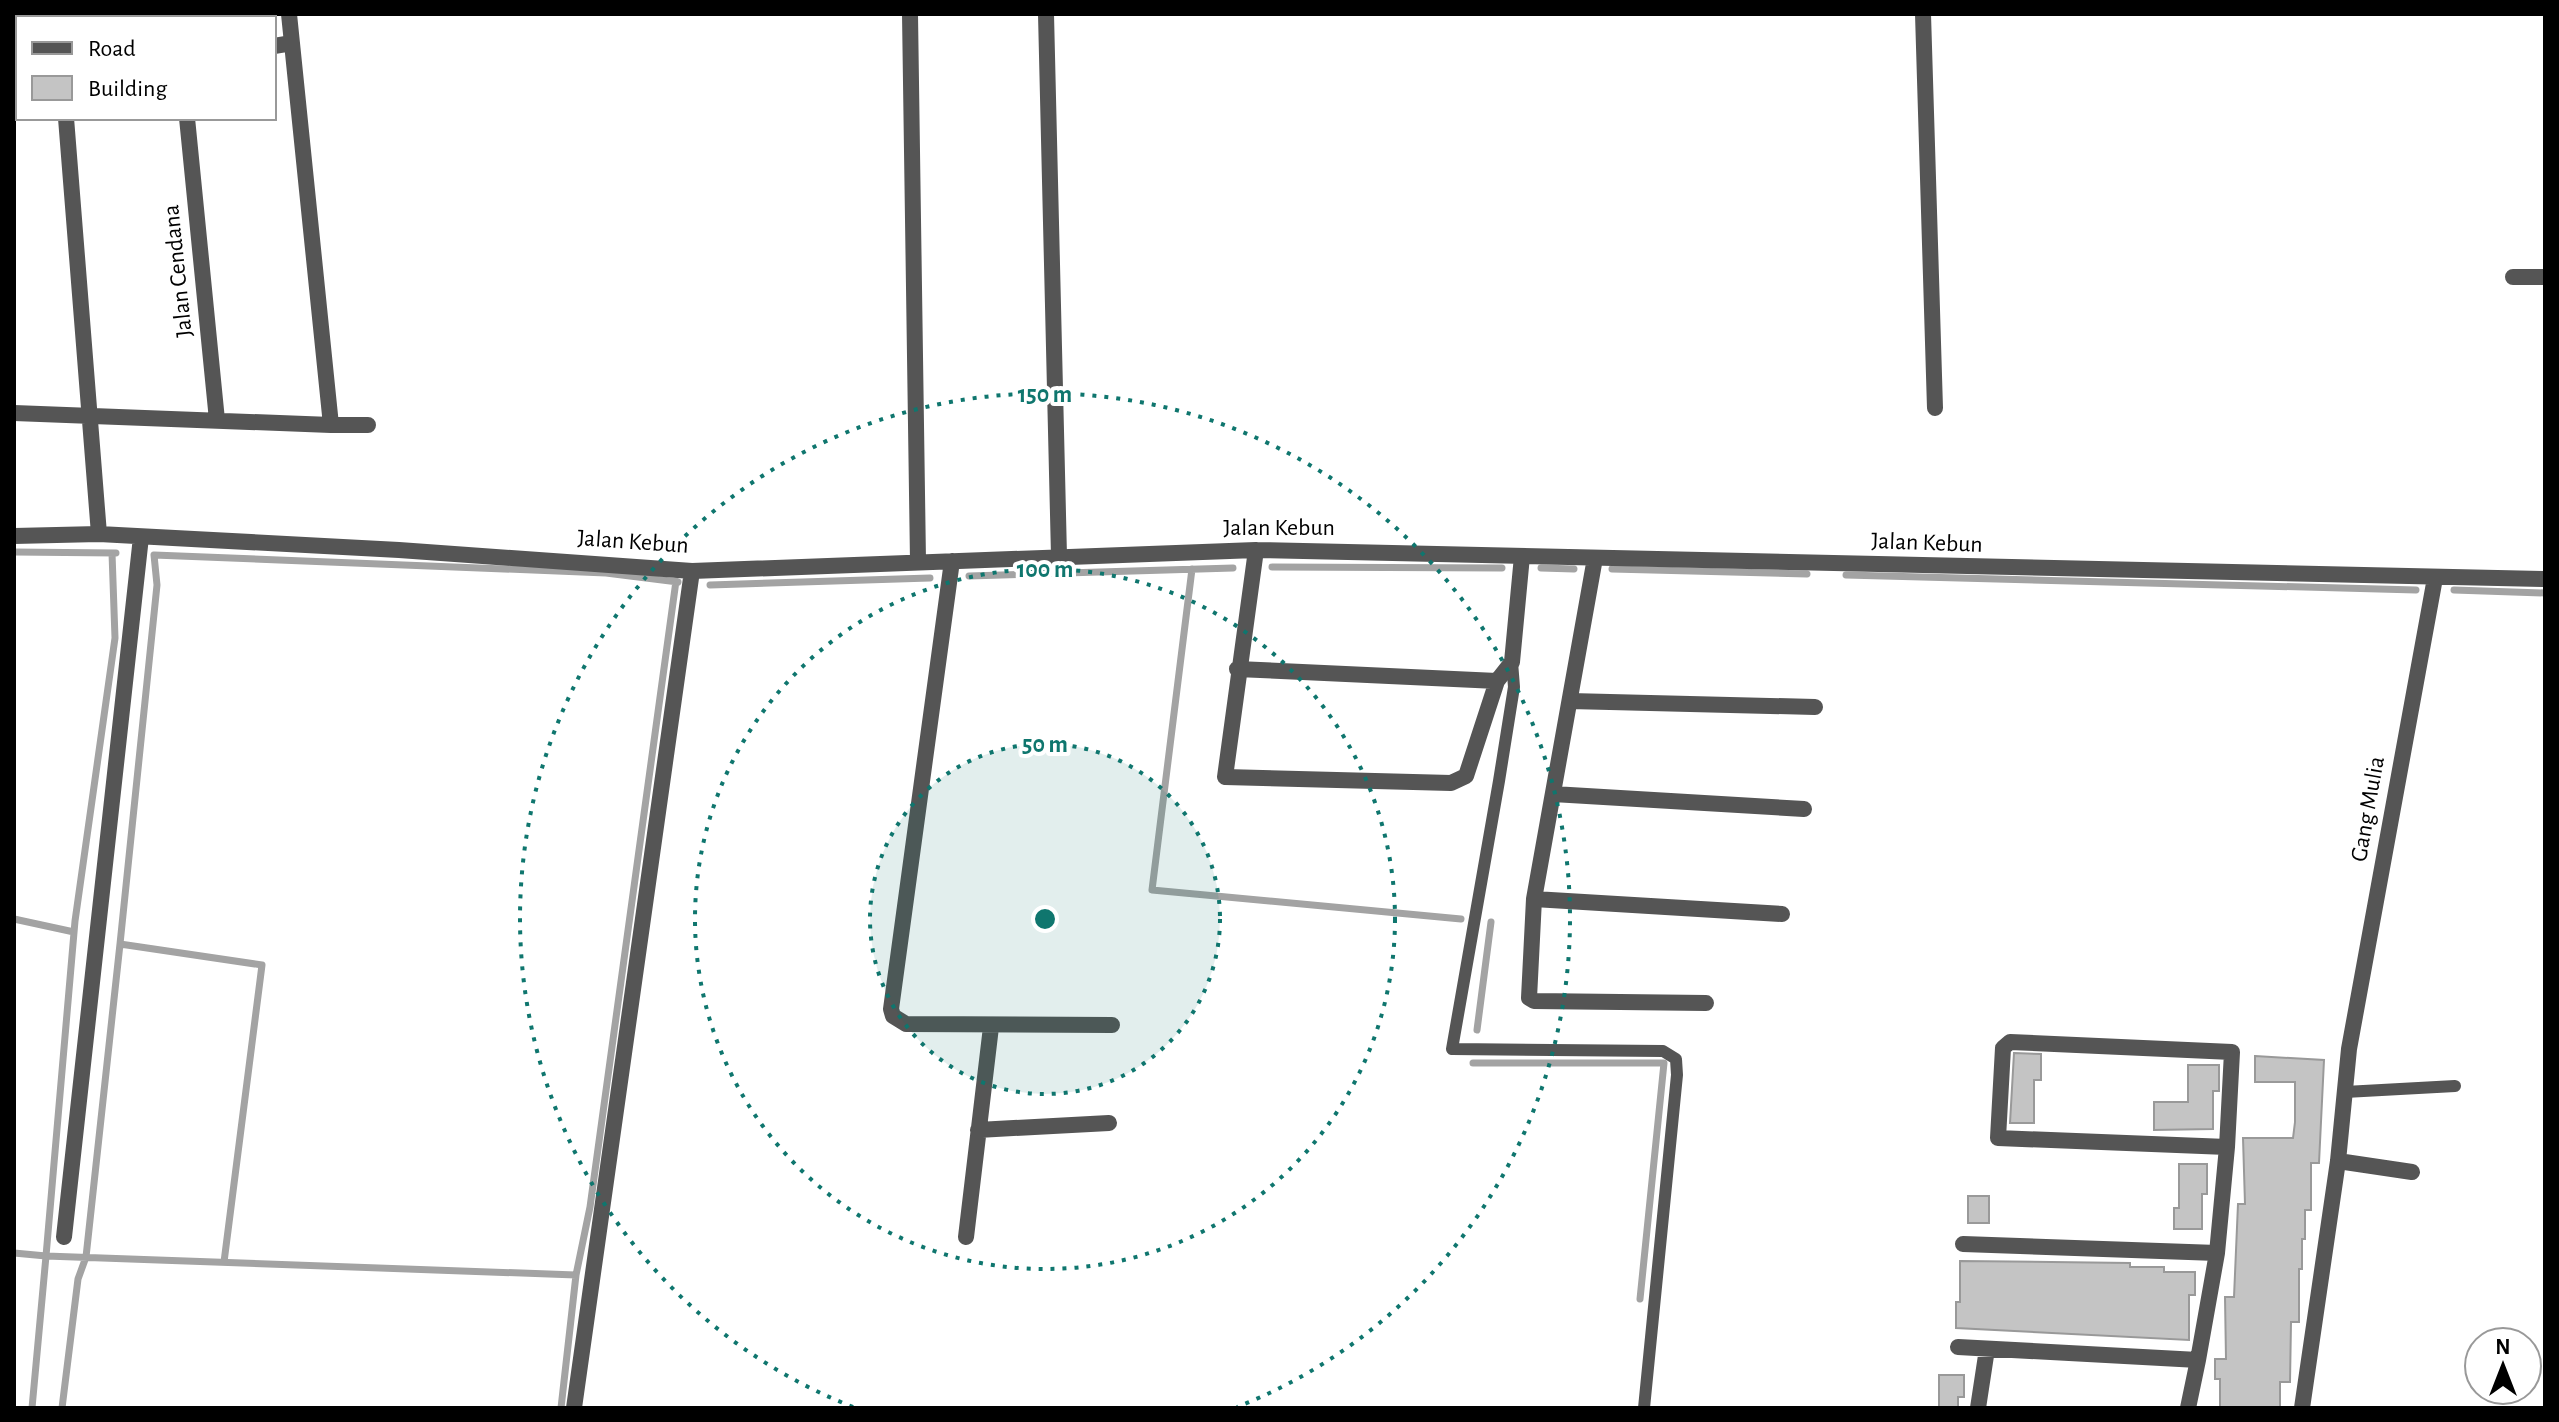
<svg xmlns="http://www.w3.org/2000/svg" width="2559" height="1422" font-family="'Alegreya Sans',sans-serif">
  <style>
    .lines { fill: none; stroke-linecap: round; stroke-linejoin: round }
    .stream { stroke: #a3a3a3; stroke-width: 7 }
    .building { fill: #c4c4c4; stroke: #999; stroke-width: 2 }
    .lane { stroke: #555; stroke-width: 12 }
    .street { stroke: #555; stroke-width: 16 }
    .ring { fill: none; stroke: #0f766e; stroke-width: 4; stroke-dasharray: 4 8 }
    .labels { text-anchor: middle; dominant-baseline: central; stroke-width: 8; stroke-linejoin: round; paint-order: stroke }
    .street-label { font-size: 24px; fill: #000; stroke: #fff }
    .centre { fill: #0f766e; stroke: #fff; stroke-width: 4 }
    .ring-label { font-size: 24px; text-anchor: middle; font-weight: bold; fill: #0f766e; stroke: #fff; stroke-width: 8; stroke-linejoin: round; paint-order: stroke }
  </style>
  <rect width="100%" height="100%" fill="#fff"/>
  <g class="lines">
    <path class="stream" d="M14 552 116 553
      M112 553 115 638 75 921 46 1256 576 1275 561 1408
      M1272 567 1502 568
      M1541 568 1574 569
      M1192 569 1152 890 1461 919
      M1612 569 1807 574
      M1846 575 2416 590
      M969 576 1233 568
      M710 585 930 578
      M2454 590 2545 593
      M14 919 74 932
      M1477 1030 1491 922
      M1473 1063H1664L1640 1299
      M14 1253 46 1256 32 1408
      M224 1262 262 965 120 944 157 585 154 555 606 573 678 582
      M576 1275 590 1207 676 581
      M62 1408 78 1279 86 1257 120 944"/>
  </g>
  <path class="building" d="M2014 1053 2041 1054V1080H2034V1123H2010Z
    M2255 1056 2324 1060 2319 1163H2311V1210H2305V1239H2302V1269H2299V1322H2291L2290 1382H2280V1408H2220V1379H2215V1359H2226L2225 1297H2234L2238 1204H2245L2243 1138H2293L2295 1122V1082H2255Z
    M2188 1065H2219V1091H2213V1129L2154 1130V1102H2188Z
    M2179 1164H2207V1194H2202V1229H2174V1208H2179Z
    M1968 1196H1989V1223H1968Z
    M1960 1261 2130 1263V1267H2164V1272H2195V1295H2189V1340L1956 1328V1302H1960Z
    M1939 1375H1964V1397H1958V1408H1939Z"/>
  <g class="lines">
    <path class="lane" d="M1512 662 1514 687 1499 781 1452 1049 1663 1051 1676 1059 1677 1075 1644 1408
      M2345 1092 2455 1086"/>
    <path class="street" d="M57 14 58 18
      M910 14 918 561
      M1046 14 1059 556
      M1923 14 1935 408
      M274 46 292 43
      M66 118 99 534
      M187 118 217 420
      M2513 277H2545
      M14 413 331 425 289 14
      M331 425H368
      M14 536 99 534 399 550 692 571 1256 550 2545 579
      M1256 550 1225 777 1451 783 1466 776 1497 681 1512 662 1522 556
      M1595 558 1534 899 1529 998 1534 1001 1706 1003
      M952 561 891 1009 893 1016 906 1024 1112 1025
      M1237 669 1497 681
      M1570 701 1815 707
      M1553 794 1804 809
      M1534 899 1782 914
      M2010 1042 2232 1052 2227 1147 1998 1138 2003 1048Z
      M978 1130 1109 1123
      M2338 1161 2412 1172
      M64 1237 141 537
      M966 1237 991 1027
      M1963 1244 2217 1253 2227 1147
      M1958 1347 2198 1360 2217 1253
      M574 1408 692 571
      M1978 1408 1987 1349
      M2188 1408 2198 1360
      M2302 1408 2338 1161 2349 1049 2435 578"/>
  </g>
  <circle cx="1045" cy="919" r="175" fill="#0f766e" fill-opacity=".12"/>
  <g class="ring">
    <circle cx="1045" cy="919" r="175"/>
    <circle cx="1045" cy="919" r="350"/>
    <path d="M853 1407A525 525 0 1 1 1237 1407"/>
  </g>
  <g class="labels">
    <g class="street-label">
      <text transform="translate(178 271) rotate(-96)">Jalan Cendana</text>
      <text x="1279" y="528">Jalan Kebun</text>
      <text transform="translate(633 542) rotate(4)">Jalan Kebun</text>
      <text transform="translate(1927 543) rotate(2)">Jalan Kebun</text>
      <text transform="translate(2368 809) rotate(-80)">Gang Mulia</text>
    </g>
  </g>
  <circle cx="1045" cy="919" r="12" class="centre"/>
  <g class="ring-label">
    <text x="1045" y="402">150 m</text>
    <text x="1045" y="577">100 m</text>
    <text x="1045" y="752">50 m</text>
  </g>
  <rect width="2559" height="1422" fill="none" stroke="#000000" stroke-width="32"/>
  <rect x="16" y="16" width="260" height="104" fill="#ffffff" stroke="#999999" stroke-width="2"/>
  <rect x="32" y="42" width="40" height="12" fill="#555555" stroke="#999999" stroke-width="2"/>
  <text x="88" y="56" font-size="24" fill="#000000">Road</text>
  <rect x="32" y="76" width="40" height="24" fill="#c4c4c4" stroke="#999999" stroke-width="2"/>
  <text x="88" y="96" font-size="24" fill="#000000">Building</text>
  <g transform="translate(2503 1366)"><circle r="38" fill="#ffffff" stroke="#999999" stroke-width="2"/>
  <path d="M0-6L14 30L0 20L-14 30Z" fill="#000000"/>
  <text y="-12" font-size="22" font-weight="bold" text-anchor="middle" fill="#000000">N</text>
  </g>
</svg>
